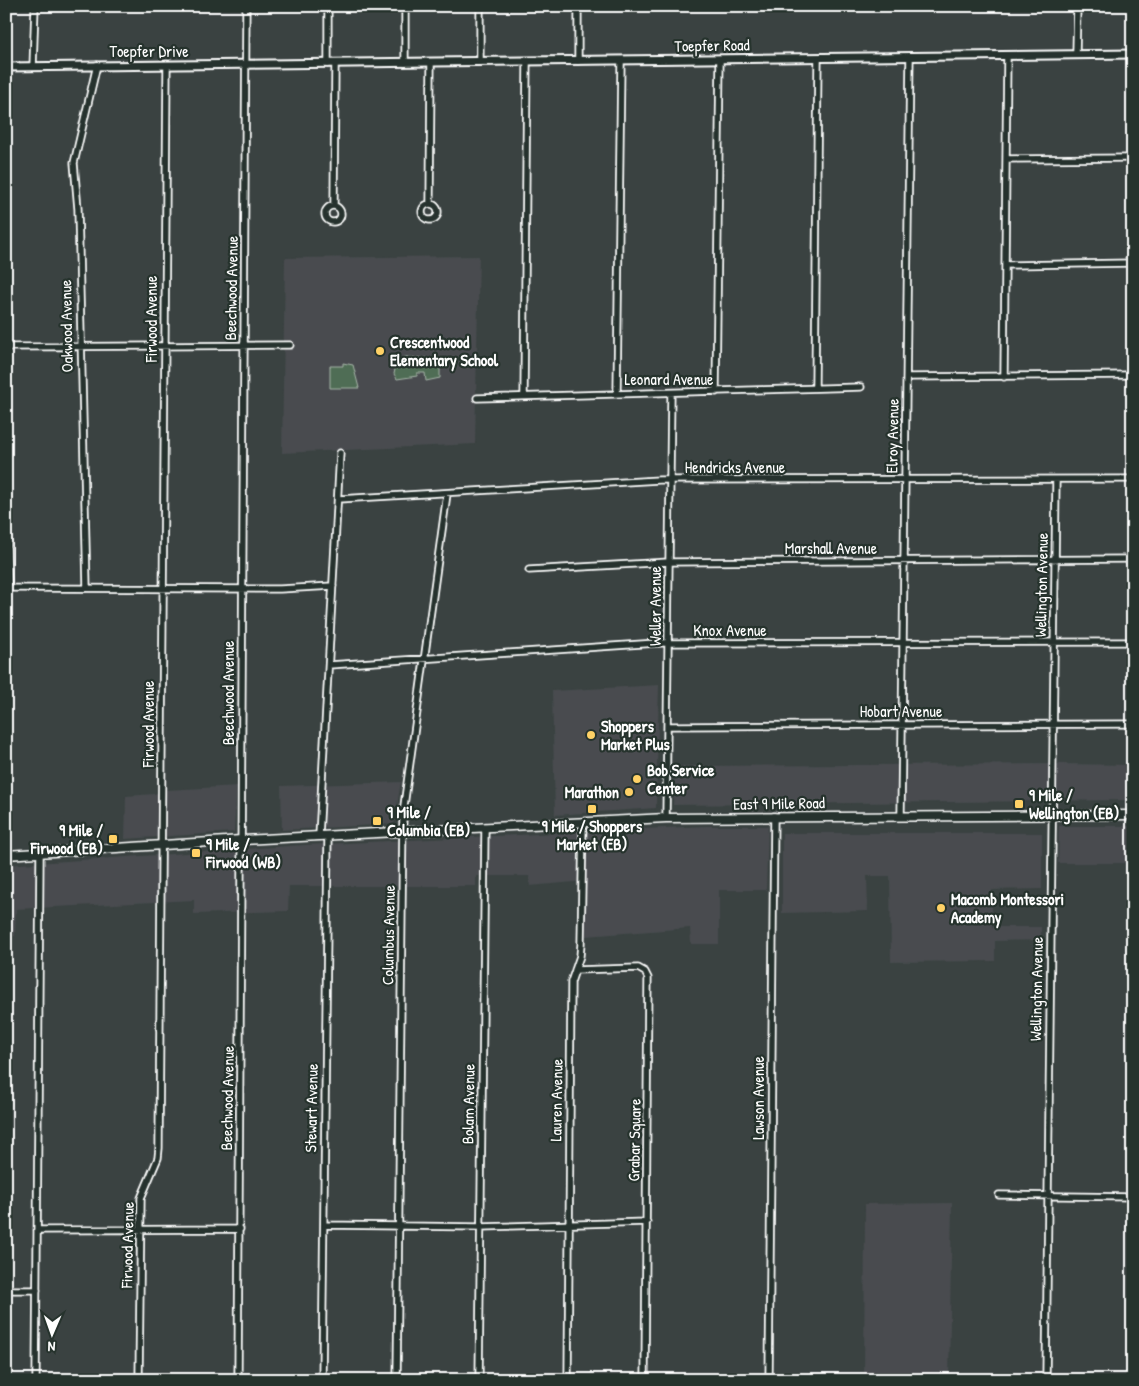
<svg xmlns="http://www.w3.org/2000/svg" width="1139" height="1386" font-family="'Patrick Hand',sans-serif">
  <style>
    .built { fill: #484c4f }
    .green { fill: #506d55; stroke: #a8b6aa }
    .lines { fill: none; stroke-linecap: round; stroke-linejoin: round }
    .minor-casing { stroke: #fff; stroke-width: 9 }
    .tertiary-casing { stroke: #fff; stroke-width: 11 }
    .secondary-casing { stroke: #fff; stroke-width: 11 }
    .minor { stroke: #26332d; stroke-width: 5.5 }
    .tertiary { stroke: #26332d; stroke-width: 7 }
    .secondary { stroke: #26332d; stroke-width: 8 }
    .poi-dot { fill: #ffd166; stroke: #26332d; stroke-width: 2 }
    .labels { text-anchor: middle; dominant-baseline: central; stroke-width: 4.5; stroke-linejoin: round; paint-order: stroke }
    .street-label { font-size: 16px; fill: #fff; stroke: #26332d }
    .poi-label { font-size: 16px; font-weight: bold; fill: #fff; stroke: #26332d; text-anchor: start }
  </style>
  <rect width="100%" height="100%" fill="#3a4241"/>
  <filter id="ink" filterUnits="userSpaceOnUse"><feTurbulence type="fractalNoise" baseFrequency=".02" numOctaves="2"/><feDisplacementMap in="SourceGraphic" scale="10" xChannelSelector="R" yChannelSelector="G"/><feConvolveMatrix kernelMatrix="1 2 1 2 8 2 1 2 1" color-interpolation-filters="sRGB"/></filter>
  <g filter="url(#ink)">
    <path class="built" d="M479 256 475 444 282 453 285 258Z
      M659 685 656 808 555 815 552 691Z
      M1061 764 1133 765V800L673 805 675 766Z
      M401 782 394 824 282 830 281 786Z
      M237 786 234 832 125 839 126 796 154 794 167 790Z
      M706 826H768L766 890H719V944H691L690 928 586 936V881L530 886 529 876H476V886H289L288 911 194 914V900L16 909 15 936 6 937V865L305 845Z
      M1059 826H1133V863H1058Z
      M782 833H1042V889L992 890V927H1041V940L995 941V961L891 962 890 876H867L868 911 782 913Z
      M952 1203 949 1380H864L865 1204Z"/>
    <path class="green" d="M405 357 440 359V378L426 381 425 373H417V376L397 379 394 374 396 365 400 364 402 358Z
      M343 363 353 365 359 388H330V366H343Z"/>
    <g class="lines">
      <defs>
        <path id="minor" d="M1076 54 1077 6
          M578 61V6
          M480 62V6
          M405 63V6
          M328 64V6
          M33 67 35 6
          M1006 159 1133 158
          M422 212a8 8 0 1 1 16 0a8 8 0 1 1-16 0Z
          M334 204 335 64
          M430 204 431 62
          M325 214a8 8 0 1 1 16 0a8 8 0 1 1-16 0Z
          M1005 265 1133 263
          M6 347 290 345
          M907 377 1133 375
          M1004 377 1007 55
          M815 387 818 58
          M716 392 720 59
          M617 393 621 61
          M524 396 527 61
          M477 398 861 387
          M339 499 659 480 1133 479
          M6 535 8 588
          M529 570 669 562 1133 559
          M6 588 280 589 333 586
          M87 588 78 209 74 163 97 65
          M329 665 657 643 1133 642
          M669 726 1133 724
          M901 815 910 56
          M666 818 671 393
          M319 836 340 453
          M575 970 638 968 645 972 648 978 645 1380
          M999 1195 1133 1197
          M324 1225 481 1227 647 1222
          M37 1230 240 1229
          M6 1290H37
          M36 1380 40 853
          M139 1380 141 1198 158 1158 159 1148 167 65
          M238 1380 246 6
          M322 1380 328 836
          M397 1380 403 813 447 494
          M479 1380 485 828
          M568 1380 571 982 580 956 581 944 583 822
          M769 1380 774 816
          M1046 1380 1056 480"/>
        <path id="tertiary" d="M6 67 1133 54"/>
        <path id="secondary" d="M6 855 242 840 666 818 1133 815"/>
      </defs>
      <use href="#minor" class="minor-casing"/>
      <use href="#tertiary" class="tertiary-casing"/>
      <use href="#secondary" class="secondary-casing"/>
      <use href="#minor" class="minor"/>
      <use href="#tertiary" class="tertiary"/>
      <use href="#secondary" class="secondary"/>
    </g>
  </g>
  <g class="poi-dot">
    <circle cx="380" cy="351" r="5"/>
    <circle cx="591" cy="735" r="5"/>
    <circle cx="637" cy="779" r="5"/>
    <circle cx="629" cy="792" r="5"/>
    <rect x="1014" y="799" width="10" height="10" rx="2.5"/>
    <rect x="587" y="804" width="10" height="10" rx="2.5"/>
    <rect x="372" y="816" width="10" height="10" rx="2.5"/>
    <rect x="108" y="834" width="10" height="10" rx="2.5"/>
    <rect x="191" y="848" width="10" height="10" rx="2.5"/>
    <circle cx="941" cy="908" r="5"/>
  </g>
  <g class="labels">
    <g class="street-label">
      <text transform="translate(712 45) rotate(-1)">Toepfer Road</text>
      <text x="149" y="51">Toepfer Drive</text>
      <text transform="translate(231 288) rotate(-89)">Beechwood Avenue</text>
      <text transform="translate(151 319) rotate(-90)">Firwood Avenue</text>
      <text transform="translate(66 326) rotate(-91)">Oakwood Avenue</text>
      <text x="669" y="379">Leonard Avenue</text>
      <text transform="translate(892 436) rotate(-89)">Elroy Avenue</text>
      <text x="735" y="467">Hendricks Avenue</text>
      <text x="831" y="548">Marshall Avenue</text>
      <text transform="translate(1041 585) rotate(-89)">Wellington Avenue</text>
      <text transform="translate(655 606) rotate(-90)">Weller Avenue</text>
      <text x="730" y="630">Knox Avenue</text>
      <text transform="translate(228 693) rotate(-90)">Beechwood Avenue</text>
      <text x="901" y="711">Hobart Avenue</text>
      <text transform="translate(148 724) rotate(-90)">Firwood Avenue</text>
      <text transform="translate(779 803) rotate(-1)">East 9 Mile Road</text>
      <text transform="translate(388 935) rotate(-89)">Columbus Avenue</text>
      <text transform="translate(1036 989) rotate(-89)">Wellington Avenue</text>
      <text transform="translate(227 1098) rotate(-89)">Beechwood Avenue</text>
      <text transform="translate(758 1098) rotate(-90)">Lawson Avenue</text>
      <text transform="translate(556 1100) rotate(-89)">Lauren Avenue</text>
      <text transform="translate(468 1104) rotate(-89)">Bolam Avenue</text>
      <text transform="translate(311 1108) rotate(-89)">Stewart Avenue</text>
      <text transform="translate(634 1140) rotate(-89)">Grabar Square</text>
      <text transform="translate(127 1245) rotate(-89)">Firwood Avenue</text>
    </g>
    <g class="poi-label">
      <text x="390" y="342">Crescentwood<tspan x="390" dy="18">Elementary School</tspan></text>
      <text x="601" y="726">Shoppers<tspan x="601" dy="18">Market Plus</tspan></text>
      <text x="647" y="770">Bob Service<tspan x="647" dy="18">Center</tspan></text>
      <text x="619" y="792" text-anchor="end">Marathon</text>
      <text x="1029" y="795">9 Mile /<tspan x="1029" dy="18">Wellington (EB)</tspan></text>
      <text x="387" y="812">9 Mile /<tspan x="387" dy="18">Columbia (EB)</tspan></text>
      <text x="592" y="826" text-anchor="middle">9 Mile / Shoppers<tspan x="592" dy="18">Market (EB)</tspan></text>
      <text x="103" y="830" text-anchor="end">9 Mile /<tspan x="103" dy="18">Firwood (EB)</tspan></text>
      <text x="206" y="844">9 Mile /<tspan x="206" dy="18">Firwood (WB)</tspan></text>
      <text x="951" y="899">Macomb Montessori<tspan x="951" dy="18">Academy</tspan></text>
    </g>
  </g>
  <rect width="1139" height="1386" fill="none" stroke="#26332d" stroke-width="25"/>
  <rect x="12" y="12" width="1114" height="1361" fill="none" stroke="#fff" stroke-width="2" filter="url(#ink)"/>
  <g transform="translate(52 1334) rotate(182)" stroke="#26332d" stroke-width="4" paint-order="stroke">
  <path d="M0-4L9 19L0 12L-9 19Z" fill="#ffffff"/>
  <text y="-8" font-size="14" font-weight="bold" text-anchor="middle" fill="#ffffff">N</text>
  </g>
</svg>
